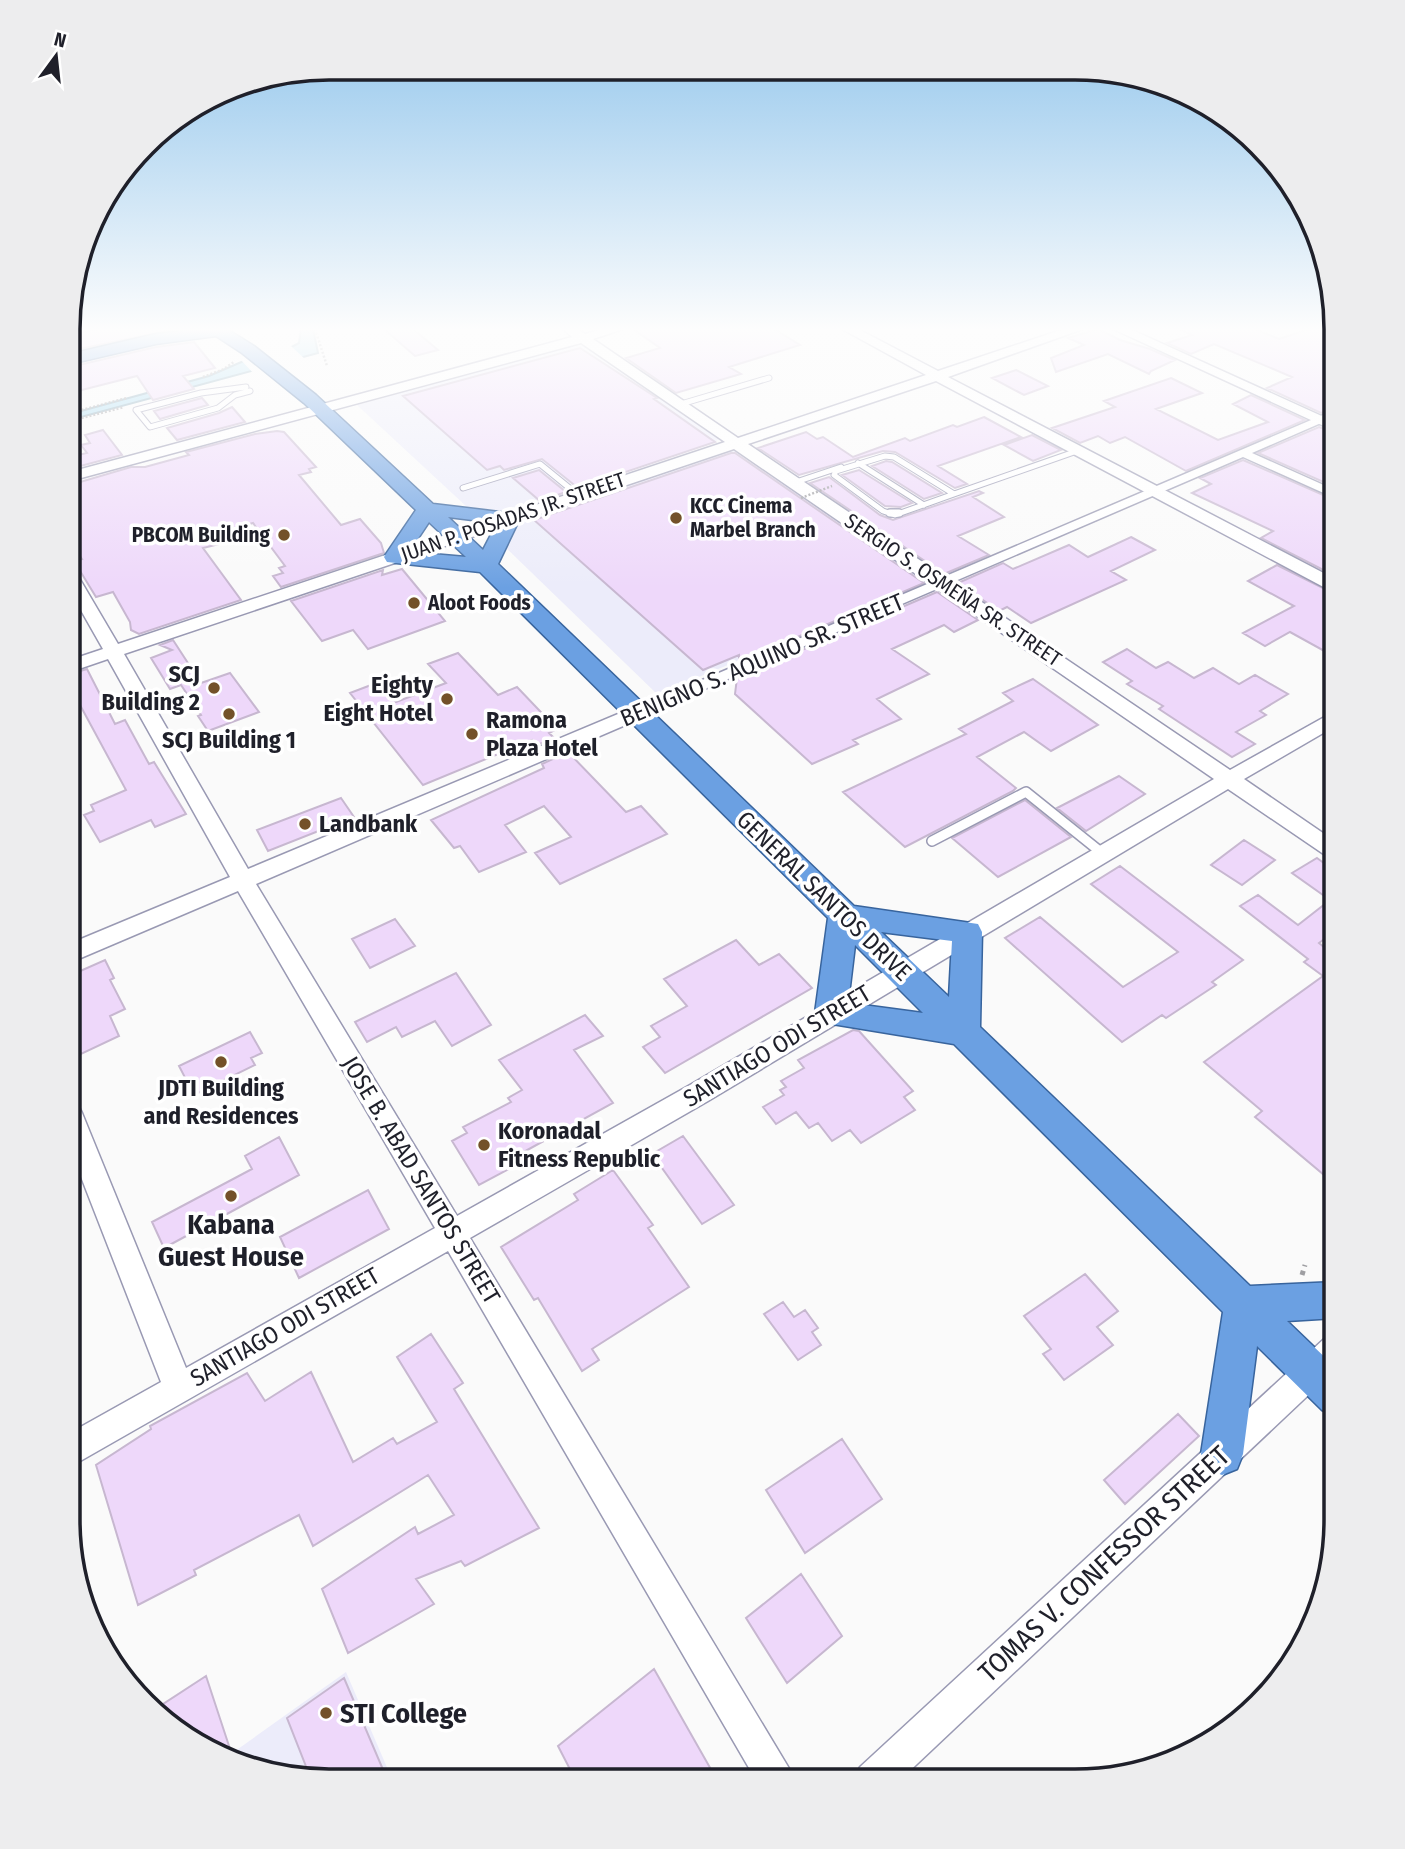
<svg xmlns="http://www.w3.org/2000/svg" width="1405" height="1849" font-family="'Fira Sans Condensed',sans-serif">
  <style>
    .built { fill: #ececfa }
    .water { fill: #a4d9f0; stroke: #7ca2b5; stroke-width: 2 }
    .pier { fill: #fafafa }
    .building { fill: #eed8fa; stroke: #c7b7d0; stroke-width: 2 }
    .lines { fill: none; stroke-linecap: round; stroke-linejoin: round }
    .service-far2-casing { stroke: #9999b3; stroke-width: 7 }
    .service-far1-casing { stroke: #9999b3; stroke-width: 10 }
    .service-casing { stroke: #9999b3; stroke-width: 12 }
    .minor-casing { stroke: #9999b3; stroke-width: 3 }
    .tertiary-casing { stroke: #9999b3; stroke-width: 3 }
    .trunk-casing { stroke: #38649d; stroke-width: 3 }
    .path-far1 { stroke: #9e9ea2; stroke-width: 2.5; stroke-dasharray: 2 2; stroke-linecap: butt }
    .path { stroke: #9e9ea2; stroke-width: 5; stroke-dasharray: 4.5 4.5; stroke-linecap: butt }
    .service-far2 { stroke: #fff; stroke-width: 5 }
    .service-far1 { stroke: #fff; stroke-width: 7 }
    .service { stroke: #fff; stroke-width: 9 }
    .minor { fill: #fff; fill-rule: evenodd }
    .tertiary { fill: #fff; fill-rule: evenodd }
    .trunk { fill: #6ba0e2; fill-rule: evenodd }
    .path-bridge { stroke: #9e9ea2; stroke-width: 2.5; stroke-dasharray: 2 2; stroke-linecap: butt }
    .poi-dot { fill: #735129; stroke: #fff; stroke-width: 2.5 }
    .labels { text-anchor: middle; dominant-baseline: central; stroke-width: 7; stroke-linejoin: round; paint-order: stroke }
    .far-poi-label { font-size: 21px; font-weight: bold; fill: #1f202a; stroke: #fff; text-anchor: start }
    .far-street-label { font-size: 21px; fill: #1f202a; stroke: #fff }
    .street-label { font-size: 24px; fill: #1f202a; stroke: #fff }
    .poi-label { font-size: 24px; font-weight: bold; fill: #1f202a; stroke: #fff; text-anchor: start }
    .near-poi-label { font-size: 28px; font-weight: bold; fill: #1f202a; stroke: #fff }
    .near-street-label { font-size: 28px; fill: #1f202a; stroke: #fff }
    .rim { fill: none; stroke: #1f202a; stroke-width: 3.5 }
  </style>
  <rect width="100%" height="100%" fill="#fafafa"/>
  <path class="built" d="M582 343 721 439 502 511 467 507 357 405Z
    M733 447 931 582 657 694 503 545 514 520Z
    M346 1672 392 1779H296L231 1754Z"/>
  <path class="water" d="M301 329H313L318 353 70 420V414L209 376 246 360 288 349 299 343Z"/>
  <path class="pier" d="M291 346 307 361 255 375 240 359Z"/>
  <path class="building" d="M98 329H176L70 351V335Z
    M384 329H413L438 350 415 356Z
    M633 329H774L800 345 729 367 741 374 676 393 626 358 660 348Z
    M1098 329 1120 340 1150 349 1175 360 1151 371 1149 374 1108 354 1056 372 1051 358 1084 345 1068 338Z
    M1179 329H1255L1279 339 1309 329H1337V407L1321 413 1267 388 1292 377 1214 344 1191 354 1167 343 1192 335Z
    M194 342 215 368 183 376 194 389 153 400 137 376 70 393V367L156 347Z
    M580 348 657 398 654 399 715 442 578 488 542 459 504 470 500 466 487 470 403 396Z
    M1016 370 1048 386 1024 395 992 378Z
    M1171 378 1202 393 1156 409 1218 440 1268 422 1233 404 1251 395 1305 420 1186 471 1125 437 1110 443 1098 436 1080 443 1052 428 1115 407 1104 401Z
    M202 398 208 405 160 419 154 411Z
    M232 407 245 422 177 440 167 428 219 413Z
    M984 417 1021 437 938 466 967 484 955 488 895 452 883 451 799 475 758 448 806 432 817 439 823 437 853 457 905 438 910 441 953 425 957 427Z
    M1319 427 1337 434V488L1258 453Z
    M103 430 122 455 73 468 70 457 87 453 81 445 90 443 85 435Z
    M277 431 284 432 316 467 309 469 311 472 299 475 341 525 360 519 381 543 384 553 281 587 273 576 283 573 279 568 285 566 253 523 217 533 223 543 203 548 241 600 139 634 131 630 130 622 113 592 96 597 74 561 82 559 70 541V485L131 467H145L189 455 186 452 255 434Z
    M1032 435 1061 450 1033 461 1004 445Z
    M731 453H735L924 583 739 662V655L703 670 534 520Z
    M1243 460 1337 501V577L1261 538 1273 531 1192 493 1211 484 1200 478Z
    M886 461 892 462 942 493 924 499 872 466Z
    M539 470 566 492 540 501 513 478Z
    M859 470 912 503 901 507 885 506 842 475Z
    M829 477 880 515 893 520 979 491 983 493 973 497 1004 517 958 536 989 555 944 574 810 483Z
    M1131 537 1155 550 1111 571 1126 580 1031 623 1007 607 999 611 958 583 1003 563 1013 569 1069 545 1088 557Z
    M1277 565 1337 595V658L1290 632 1265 646 1243 633 1294 606 1248 581Z
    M402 569 445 621 368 649 353 630 322 641 291 601 383 570 382 575Z
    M937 592 978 620 954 632 944 625 892 649 929 674 877 699 901 719 853 740 858 744 812 764 735 694 737 678Z
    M173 640 201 683 230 673 259 712 208 731 198 716 201 715 181 685 170 689 151 658 172 650 160 645Z
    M1127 649 1156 668 1168 662 1194 678 1213 668 1239 684 1255 675 1288 694 1260 711 1266 715 1236 732 1255 744 1232 757 1159 709 1163 706 1127 684 1132 681 1103 662Z
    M458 653 498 695 517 687 557 729 549 733 554 738 535 746 532 740 423 785 350 693 379 682 396 702 446 683 428 664Z
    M87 669 115 724 125 720 149 764 154 762 186 814 155 827 151 820 100 842 84 815 94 811 91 805 126 790 80 705 70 708V674Z
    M1033 679 1098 725 1051 751 1024 732 977 757 1016 788 1013 791 905 847 843 792 966 734 959 729 1013 701 1003 693Z
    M568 752 626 812 641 806 667 834 560 884 535 853 571 837 544 806 505 825 526 852 479 872 460 846 454 848 431 820 544 768 542 764Z
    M1119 776 1145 794 1086 831 1057 808Z
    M341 798 354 817 268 851 257 830Z
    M1025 800 1071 837 998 877 952 838Z
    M1244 840 1275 860 1242 885 1211 865Z
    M1317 858 1336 872V930L1319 943 1336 957V1185L1255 1117 1262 1111 1204 1062 1323 976 1304 962 1308 959 1240 906 1258 895 1298 925 1330 900 1292 873Z
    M1120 866 1243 960 1212 982 1216 985 1166 1018 1162 1015 1122 1042 1005 938 1040 917 1123 987 1178 952 1091 884Z
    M395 919 415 946 370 968 352 939Z
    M736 940 759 965 779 954 812 988 665 1073 643 1047 660 1037 651 1026 687 1006 664 979Z
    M105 960 114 978 110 980 125 1009 110 1016 119 1036 81 1054 69 1027V976Z
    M456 973 491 1025 452 1046 435 1021 402 1037 396 1027 367 1042 355 1022Z
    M585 1015 603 1036 574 1050 613 1103 520 1154 524 1161 479 1185 452 1141 467 1133 463 1127 511 1102 508 1098 522 1090 499 1060Z
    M853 1030 859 1031 913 1091 904 1097 915 1110 861 1143 850 1130 832 1141 818 1123 809 1128 796 1112 776 1124 763 1107 784 1095 780 1090 786 1087 781 1081 804 1068 798 1060Z
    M250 1032 262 1053 251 1058 255 1065 194 1095 179 1066Z
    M683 1136 734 1205 702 1224 652 1154Z
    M279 1137 299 1175 164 1248 152 1222 252 1169 245 1156Z
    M613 1170 653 1225 648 1228 689 1287 592 1349 599 1360 582 1371 538 1298 534 1300 501 1247 578 1200 574 1194Z
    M368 1190 389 1229 299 1278 280 1237Z
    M1085 1274 1118 1311 1097 1327 1113 1345 1064 1380 1043 1354 1051 1349 1024 1316Z
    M783 1302 794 1317 805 1310 818 1328 812 1332 821 1345 798 1360 764 1314Z
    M431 1334 463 1383 454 1389 539 1528 465 1566 461 1561 416 1579 434 1604 348 1653 322 1589 415 1527 418 1534 454 1515 428 1475 313 1546 299 1515 194 1570 196 1575 138 1605 96 1465 151 1429 150 1426 247 1373 265 1401 311 1372 353 1462 393 1438 397 1444 437 1422 397 1357Z
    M1178 1414 1199 1436 1125 1504 1104 1480Z
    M842 1439 882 1499 805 1553 766 1490Z
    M801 1574 842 1636 787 1683 746 1618Z
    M654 1669 717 1780 575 1779 558 1746Z
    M206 1676 232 1755 184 1737 154 1710Z
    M344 1678 387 1779H311L287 1718Z"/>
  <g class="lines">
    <defs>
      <path id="service-far2" d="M246 387 201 393 136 410 150 427 218 408 235 395 250 391
        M681 404 769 378
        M885 456 894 457 954 494 895 515 883 511 834 475 836 471Z
        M858 463 924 505
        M796 482 841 467
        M463 488 540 464 578 495
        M954 494 1077 451"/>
      <path id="service-far1" d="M890 513H899"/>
      <path id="service" d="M932 841 1026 792 1102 853"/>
      <path id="minor" d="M1337 409V416L1252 453 1337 491V499L1243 457 642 716H632L630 713 632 710Z"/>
      <path id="tertiary" d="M563 329H578L585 334 602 329H623L593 339 738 438 926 375 842 329H858L938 371 1064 329H1083L948 377 1337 580V592L1331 591 936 381 748 444 1230 770 1337 710V725L1244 779 1336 842V860L1328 857 1228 789 708 1101 470 1238 796 1780H756L448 1251 68 1468V1434L161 1382 69 1146V1102L78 1105 82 1113 186 1368 435 1228 238 891 69 963V944L230 877 108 659 70 672V660L103 649 70 591V571L78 576 118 644 725 442 581 343 70 481V472L572 337ZM734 449 1214 779 690 1085 457 1216 256 884 644 717 647 713 644 709H630L248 869 124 654Z
        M1113 329H1130L1337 423V432Z
        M1336 1334V1369L900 1780H854L860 1767 1325 1338Z"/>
      <path id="trunk" d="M200 329 230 331 254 346 316 395 433 504 517 514 520 518 498 564 854 906 978 924 982 932 980 1027 1250 1286 1336 1282V1318L1287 1321 1336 1368V1416L1322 1410 1257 1346 1243 1454 1237 1469 1222 1475 1207 1469 1201 1454 1223 1312 954 1044 820 1022 815 1013 828 918 480 572 387 562 384 557 416 510 304 403 242 353 216 336 156 344 70 364V354L156 334ZM448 517 497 523 483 550ZM429 522 466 557 409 552ZM881 932 952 941 949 997ZM855 945 923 1013 848 1003Z"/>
    </defs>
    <use href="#service-far2" class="service-far2-casing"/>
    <use href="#service-far1" class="service-far1-casing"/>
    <use href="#service" class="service-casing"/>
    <use href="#minor" class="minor-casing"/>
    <use href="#tertiary" class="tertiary-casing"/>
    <use href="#trunk" class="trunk-casing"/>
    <path class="path-far1" d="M315 329 327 366
      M203 377 224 369 235 361
      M70 413 127 398
      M70 421 124 407"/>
    <path class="path" d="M1302 1275 1305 1265"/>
    <use href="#service-far2" class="service-far2"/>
    <use href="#service-far1" class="service-far1"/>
    <use href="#service" class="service"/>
    <use href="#minor" class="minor"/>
    <use href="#tertiary" class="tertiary"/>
    <use href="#trunk" class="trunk"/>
    <path class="path-bridge" d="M801 498 832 486"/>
  </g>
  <linearGradient id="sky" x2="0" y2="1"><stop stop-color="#8dc3eb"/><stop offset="0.56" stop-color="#fdfdfd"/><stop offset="1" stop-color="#fdfdfd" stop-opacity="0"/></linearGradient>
  <rect width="1405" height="588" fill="url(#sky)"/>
  <g class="poi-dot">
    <circle cx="676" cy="518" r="7"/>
    <circle cx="284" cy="535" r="7"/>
    <circle cx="414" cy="603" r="7"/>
    <circle cx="214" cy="688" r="7"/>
    <circle cx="447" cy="699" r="7"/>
    <circle cx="229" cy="714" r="7"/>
    <circle cx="472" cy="734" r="7"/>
    <circle cx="305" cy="824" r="7"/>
    <circle cx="221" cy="1062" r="7"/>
    <circle cx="484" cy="1145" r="7"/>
    <circle cx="231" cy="1196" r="7"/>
    <circle cx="326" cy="1713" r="7"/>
  </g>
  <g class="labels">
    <g class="far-poi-label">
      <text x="690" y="506">KCC Cinema<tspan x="690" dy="24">Marbel Branch</tspan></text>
      <text x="270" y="535" text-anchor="end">PBCOM Building</text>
      <text x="428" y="603">Aloot Foods</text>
    </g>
    <g class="far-street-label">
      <text transform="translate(513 517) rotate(-19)">JUAN P. POSADAS JR. STREET</text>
      <text transform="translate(953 590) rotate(34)">SERGIO S. OSMEÑA SR. STREET</text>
    </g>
    <g class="street-label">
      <text transform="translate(762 660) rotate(-23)">BENIGNO S. AQUINO SR. STREET</text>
      <text transform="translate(824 896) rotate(44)">GENERAL SANTOS DRIVE</text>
      <text transform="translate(777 1046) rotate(-31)">SANTIAGO ODI STREET</text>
      <text transform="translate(421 1180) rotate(59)">JOSE B. ABAD SANTOS STREET</text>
      <text transform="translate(285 1327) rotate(-30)">SANTIAGO ODI STREET</text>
    </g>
    <g class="poi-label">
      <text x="200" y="674" text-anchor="end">SCJ<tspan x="200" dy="28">Building 2</tspan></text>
      <text x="433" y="685" text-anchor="end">Eighty<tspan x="433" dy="28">Eight Hotel</tspan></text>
      <text x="486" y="720">Ramona<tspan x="486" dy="28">Plaza Hotel</tspan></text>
      <text x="229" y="740" text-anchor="middle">SCJ Building 1</text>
      <text x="319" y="824">Landbank</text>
      <text x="221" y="1088" text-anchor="middle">JDTI Building<tspan x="221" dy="28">and Residences</tspan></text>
      <text x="498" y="1131">Koronadal<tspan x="498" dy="28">Fitness Republic</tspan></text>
    </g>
    <g class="near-poi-label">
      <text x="231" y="1224">Kabana<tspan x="231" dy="32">Guest House</tspan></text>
      <text x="340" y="1713" text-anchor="start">STI College</text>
    </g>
    <g class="near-street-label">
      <text transform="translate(1104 1564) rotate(-43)">TOMAS V. CONFESSOR STREET</text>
    </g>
  </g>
  <path d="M0 0H1405V1849H0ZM329 80H1075A249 249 0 0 1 1324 329V1520A249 249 0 0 1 1075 1769H329A249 249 0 0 1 80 1520V329A249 249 0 0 1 329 80Z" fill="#ededee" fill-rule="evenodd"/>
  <path class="rim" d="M329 80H1075A249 249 0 0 1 1324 329V1520A249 249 0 0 1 1075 1769H329A249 249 0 0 1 80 1520V329A249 249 0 0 1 329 80Z"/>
  <g transform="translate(56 56) rotate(15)" stroke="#ffffff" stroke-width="5" paint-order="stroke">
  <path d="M0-5L12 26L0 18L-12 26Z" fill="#1f202a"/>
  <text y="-10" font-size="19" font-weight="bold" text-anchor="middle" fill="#1f202a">N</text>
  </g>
</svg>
